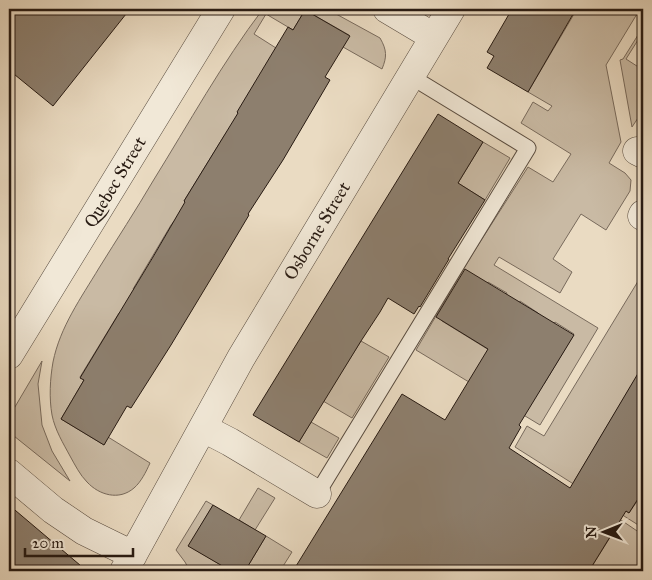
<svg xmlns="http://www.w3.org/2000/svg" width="652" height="580" font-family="'IM FELL Great Primer',serif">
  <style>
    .green { fill: #c9baa4; stroke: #786a5c; fill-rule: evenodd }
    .building { fill: #8d7f6e; stroke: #281b13 }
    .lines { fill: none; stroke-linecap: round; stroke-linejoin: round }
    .lane-casing { stroke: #584b3f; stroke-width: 17 }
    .street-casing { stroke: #584b3f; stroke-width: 29 }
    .lane { stroke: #f1e8d7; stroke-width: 15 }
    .street { stroke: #f1e8d7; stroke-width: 28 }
    .labels { text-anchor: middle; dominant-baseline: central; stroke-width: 4; stroke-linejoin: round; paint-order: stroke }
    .street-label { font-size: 18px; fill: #281b13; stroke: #f1e8d7 }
  </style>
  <rect width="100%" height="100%" fill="#eadbc2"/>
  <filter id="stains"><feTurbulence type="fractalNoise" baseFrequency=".004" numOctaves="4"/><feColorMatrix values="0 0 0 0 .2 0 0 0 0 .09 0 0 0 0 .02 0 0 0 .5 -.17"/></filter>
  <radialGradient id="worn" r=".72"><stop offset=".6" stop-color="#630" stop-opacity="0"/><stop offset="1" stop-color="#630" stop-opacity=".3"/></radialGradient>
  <path class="green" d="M263 9H327L380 38C387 50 387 57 382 69L343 47 349 35 305 10 293 30 266 14 254 34 276 48 242 114 224 136 184 201 188 204 171 225 133 289 136 291 121 314 119 313 80 377 84 380 61 419 104 445 108 437 150 463C146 472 141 482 134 488 119 501 99 495 87 482 80 475 75 465 70 456 63 443 55 430 52 415 49 398 50 379 53 362 60 327 81 298 99 268 117 239 136 210 153 181 189 123 222 63 263 9Z
    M577 9H640L606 65 621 142 609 163 625 173 631 180 630 191 606 230 581 214 553 259 572 272 560 293 499 257 494 265 598 328 540 425 416 350 473 253 528 167 553 182 571 154 521 123 533 102 548 111 552 106 528 92ZM488 282 507 293 504 299 516 307 520 301 538 313 536 318 551 327 555 322 574 334 544 384 442 321 484 288Z
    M643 27V32L626 59 643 70V114L640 119 638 118 632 127 620 60 623 59Z
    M483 142 510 158 485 200 458 183Z
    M643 273V366L575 480 629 513 640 497 643 499V528L515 447 527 426 544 436Z
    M361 341 389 357 352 418 323 401Z
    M42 361 38 384 42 425 52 451 70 481 9 432V417Z
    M311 422 339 438 327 458 299 442Z
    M258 488 275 498 255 530 239 520Z
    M206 501 213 505 189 546 231 571H190L185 562 176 550Z
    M621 520 643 535V567L641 571H589Z
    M266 536 292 552 280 571H245Z"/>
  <path class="building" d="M9 9H130L53 106 9 70Z
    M512 9H576L528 92 487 68 494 56 487 52Z
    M305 10 350 36 325 77 330 80 283 160 248 214 249 215 224 257 171 345 131 408 127 406 104 445 61 419 84 380 80 378 153 257 185 202 184 201 238 113 237 112 288 27 293 30Z
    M438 114 483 142 458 183 485 200 448 259H449L420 307 419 306 414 314 388 298 380 312 361 341 299 442 253 415Z
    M465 269 574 335 519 425 521 427 509 448 570 488 643 365V491L629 513 626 511 589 571H293L402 394 445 420 488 349 436 317Z
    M9 505 87 571H9Z
    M213 505 266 536 245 571H231L188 546Z"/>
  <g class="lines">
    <defs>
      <path id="lane" d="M317 494 528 148 410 76"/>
      <path id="street" d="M387 9 434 37
        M637 151 643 154
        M642 216 643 214
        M9 355 221 9
        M203 428 230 442 317 494
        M9 473 53 510 84 531 133 555
        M124 571 241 358 451 9"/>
    </defs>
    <use href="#lane" class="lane-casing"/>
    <use href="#street" class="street-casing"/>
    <use href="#lane" class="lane"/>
    <use href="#street" class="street"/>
  </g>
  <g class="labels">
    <g class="street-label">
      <text transform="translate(115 182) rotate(-59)">Quebec Street</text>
      <text transform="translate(317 231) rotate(-59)">Osborne Street</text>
    </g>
  </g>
  <rect width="652" height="580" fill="none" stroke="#eadbc2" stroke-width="30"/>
  <rect x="10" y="10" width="632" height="560" fill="none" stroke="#281b13" stroke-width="2.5"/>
  <rect x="15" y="15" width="622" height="550" fill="none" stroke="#281b13"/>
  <g transform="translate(604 532) rotate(269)" stroke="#f1e8d7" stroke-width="4" paint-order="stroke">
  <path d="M0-4L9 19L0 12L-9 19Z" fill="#281b13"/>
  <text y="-8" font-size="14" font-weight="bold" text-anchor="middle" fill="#281b13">N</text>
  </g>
  <path d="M25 548v8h108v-8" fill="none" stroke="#281b13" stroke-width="2.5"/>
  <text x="32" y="548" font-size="15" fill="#281b13" stroke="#f1e8d7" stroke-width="4" paint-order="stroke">20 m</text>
  <rect width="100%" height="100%" filter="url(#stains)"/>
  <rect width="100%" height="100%" fill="url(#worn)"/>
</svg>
